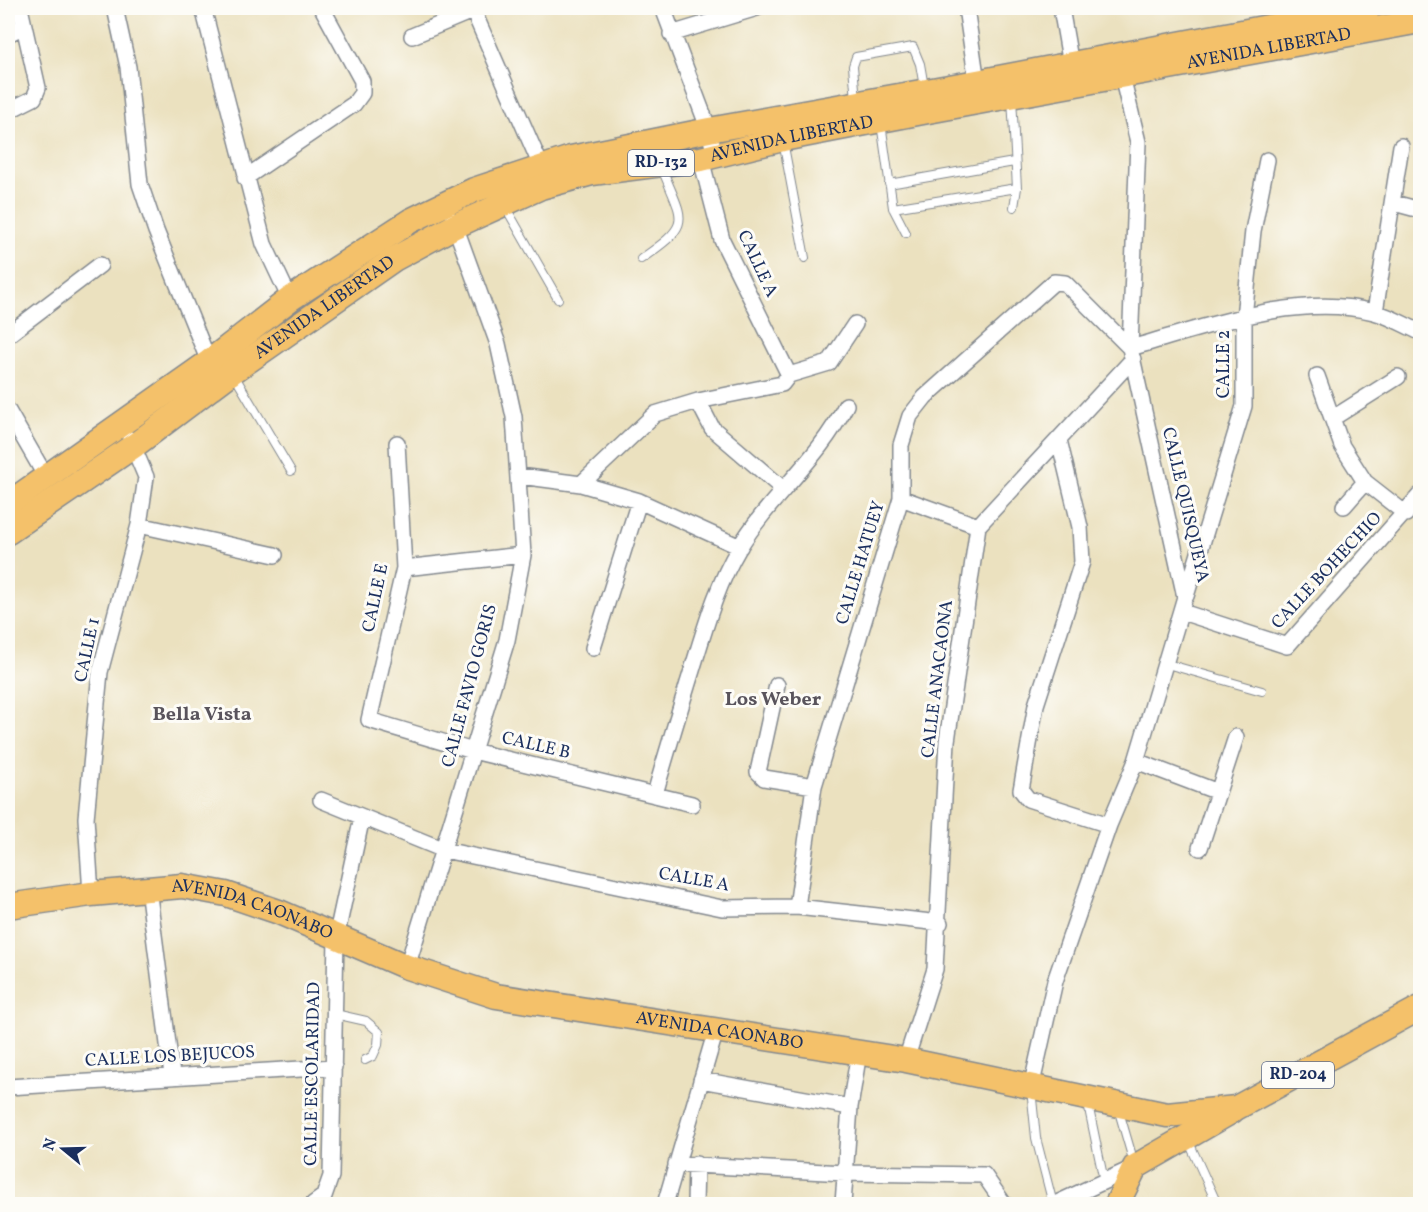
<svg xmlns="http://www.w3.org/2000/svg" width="1428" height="1212" font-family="Vollkorn,serif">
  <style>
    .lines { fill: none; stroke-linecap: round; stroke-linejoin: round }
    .service-casing { stroke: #83888e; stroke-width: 10 }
    .minor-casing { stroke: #83888e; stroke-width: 18 }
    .primary-casing { stroke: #83888e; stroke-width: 27 }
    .service { stroke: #fff; stroke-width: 8 }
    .minor { stroke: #fff; stroke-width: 15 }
    .primary { stroke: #f4c16a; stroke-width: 24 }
    .labels { text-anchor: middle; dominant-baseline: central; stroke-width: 6; stroke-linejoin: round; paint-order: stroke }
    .shield { fill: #fdfcf7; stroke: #5f6c8c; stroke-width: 1.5 }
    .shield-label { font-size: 16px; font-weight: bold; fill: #1b2f5e }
    .street-label { font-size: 18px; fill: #1b2f5e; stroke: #fdfcf7 }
    .neighbourhood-label { font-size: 20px; font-weight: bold; fill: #59545c; stroke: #fdfcf7 }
  </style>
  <rect width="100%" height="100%" fill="#fdfcf7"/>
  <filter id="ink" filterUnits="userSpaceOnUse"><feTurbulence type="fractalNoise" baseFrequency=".0167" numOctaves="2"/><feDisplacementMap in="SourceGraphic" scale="12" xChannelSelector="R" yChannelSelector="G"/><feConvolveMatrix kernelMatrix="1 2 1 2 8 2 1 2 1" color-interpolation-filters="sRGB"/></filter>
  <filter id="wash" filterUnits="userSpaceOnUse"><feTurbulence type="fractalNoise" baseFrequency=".008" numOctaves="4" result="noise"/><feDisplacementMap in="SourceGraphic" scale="24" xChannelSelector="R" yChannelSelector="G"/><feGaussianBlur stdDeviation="1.35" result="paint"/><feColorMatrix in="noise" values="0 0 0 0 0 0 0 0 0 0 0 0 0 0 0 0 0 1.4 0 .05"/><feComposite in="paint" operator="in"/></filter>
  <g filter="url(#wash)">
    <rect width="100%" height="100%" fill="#ebe1bf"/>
  </g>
  <g filter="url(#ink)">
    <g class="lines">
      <defs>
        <path id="service" d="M1012 98 1017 188 1014 207
          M856 100 853 66 856 57 913 47 920 64 924 87
          M881 123 893 208 906 233
          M783 141 805 258
          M889 184 1014 162
          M506 208 558 299
          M893 208 1017 188
          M641 259C695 222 683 222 661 166
          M234 375 291 471
          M1167 664 1262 691
          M335 1014 366 1021 379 1032 378 1045 373 1056 365 1060
          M1031 1089 1036 1138 1053 1204
          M1088 1104 1104 1181
          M1118 1108 1134 1163
          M1188 1140 1217 1204"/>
        <path id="minor" d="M115 8 128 67 140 184 156 231 209 362
          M203 8 264 244 290 299
          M663 8 709 130 715 156
          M966 8 977 82
          M1061 8 1071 65
          M473 10 541 166
          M8 34 24 26
          M671 34 757 8
          M412 36 479 8
          M8 111 34 98 38 88 20 8
          M245 178 354 104 362 93V81L322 8
          M1394 203 1420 210
          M1375 312 1401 146
          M8 335 100 265
          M789 375 829 363 855 324
          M1317 376 1342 446 1365 482 1406 514
          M698 401 712 428 783 489
          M8 411 46 477
          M1333 418 1398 377
          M1059 440 1080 527 1082 562 1036 705 1021 790 1028 799 1109 825
          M397 443 404 568 369 720 473 751 692 804
          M520 476 581 484 639 501 740 547
          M581 484 655 414 698 401 782 384 789 375 722 240 701 159
          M901 498 978 526
          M1344 506 1365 482
          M139 525 275 555
          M404 568 523 555
          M1186 596 1244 406V317L1253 231 1267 160
          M1182 612 1287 646 1420 495
          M593 648 639 501
          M777 685 758 772 764 778 814 786
          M1136 761 1218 792
          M655 794C667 751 680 709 693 667 706 625 717 585 739 548 770 496 819 460 846 405
          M321 800 444 850 722 908 797 907 940 923
          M1200 848 1236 737
          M148 888 172 1075
          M91 894 86 818 100 672 139 525 146 477 130 439
          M797 907 814 786 901 498V445L910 416 925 397 1054 282 1065 283 1130 348C1204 328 1297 292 1374 312 1390 316 1406 326 1420 332
          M407 967 507 640 523 555 514 417 498 344 453 220
          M906 1060 935 969 947 741 978 526 1133 359
          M701 1080 850 1107
          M8 1087 334 1067
          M1031 1088 1055 981 1109 825 1136 761 1185 597 1130 348 1138 142 1120 68
          M676 1164 845 1173 984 1175 1004 1204
          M313 1204 324 1196 331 1176 336 938 362 817
          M665 1204 716 1030
          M695 1204 696 1164
          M843 1204 850 1107 859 1052
          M1055 1204 1135 1167"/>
        <g id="primary">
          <path d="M8 504 209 362 290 299 410 221 474 190 571 158 709 130 977 82 1369 8"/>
          <path id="s1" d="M8 532 135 445 232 372 394 259 455 226 541 187 592 173 701 159 783 139 928 111 1420 21"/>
          <path id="s2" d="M8 906 91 894 182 886 226 894 279 912 407 967 496 996 906 1060 1167 1115 1236 1108 1420 1008"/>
          <path d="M1117 1204 1135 1167 1232 1111"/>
        </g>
      </defs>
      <use href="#service" class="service-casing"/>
      <use href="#minor" class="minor-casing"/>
      <use href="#primary" class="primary-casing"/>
      <use href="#service" class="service"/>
      <use href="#minor" class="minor"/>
      <use href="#primary" class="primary"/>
    </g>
  </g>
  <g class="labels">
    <g class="shield">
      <rect x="628" y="150" width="66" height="26" rx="4.5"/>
      <rect x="1262" y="1062" width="72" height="26" rx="4.5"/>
    </g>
    <g class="shield-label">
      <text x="661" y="163">RD-132</text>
      <text x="1298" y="1075">RD-204</text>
    </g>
    <g class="street-label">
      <text stroke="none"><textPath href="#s1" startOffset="1378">AVENIDA LIBERTAD</textPath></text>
      <text stroke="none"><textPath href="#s1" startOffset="892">AVENIDA LIBERTAD</textPath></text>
      <text transform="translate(757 264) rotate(65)">CALLE A</text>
      <text stroke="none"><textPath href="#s1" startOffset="388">AVENIDA LIBERTAD</textPath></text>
      <text transform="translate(1224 364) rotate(-90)">CALLE 2</text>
      <text transform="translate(1185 505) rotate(77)">CALLE QUISQUEYA</text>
      <text transform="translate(861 563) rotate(-73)">CALLE HATUEY</text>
      <text transform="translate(1327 571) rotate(-47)">CALLE BOHECHIO</text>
      <text transform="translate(376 598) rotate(-78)">CALLE E</text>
      <text transform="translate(88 650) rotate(-78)">CALLE 1</text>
      <text transform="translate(938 679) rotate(-83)">CALLE ANACAONA</text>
      <text transform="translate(470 686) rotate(-75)">CALLE FAVIO GORIS</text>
      <text transform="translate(536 746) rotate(13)">CALLE B</text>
      <text transform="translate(694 880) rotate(10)">CALLE A</text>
      <text stroke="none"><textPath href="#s2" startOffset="249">AVENIDA CAONABO</textPath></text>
      <text stroke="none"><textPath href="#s2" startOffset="735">AVENIDA CAONABO</textPath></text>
      <text transform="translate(170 1057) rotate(-3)">CALLE LOS BEJUCOS</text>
      <text transform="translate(313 1074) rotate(-89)">CALLE ESCOLARIDAD</text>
    </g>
    <g class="neighbourhood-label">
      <text x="773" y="700">Los Weber</text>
      <text x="202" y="715">Bella Vista</text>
    </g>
  </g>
  <rect width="1428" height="1212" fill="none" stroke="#fdfcf7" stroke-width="30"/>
  <g transform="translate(63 1149) rotate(289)" stroke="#fdfcf7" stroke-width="4.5" paint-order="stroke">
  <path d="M0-4.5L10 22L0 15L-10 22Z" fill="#1b2f5e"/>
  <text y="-9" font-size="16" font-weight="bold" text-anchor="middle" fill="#1b2f5e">N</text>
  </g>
</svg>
